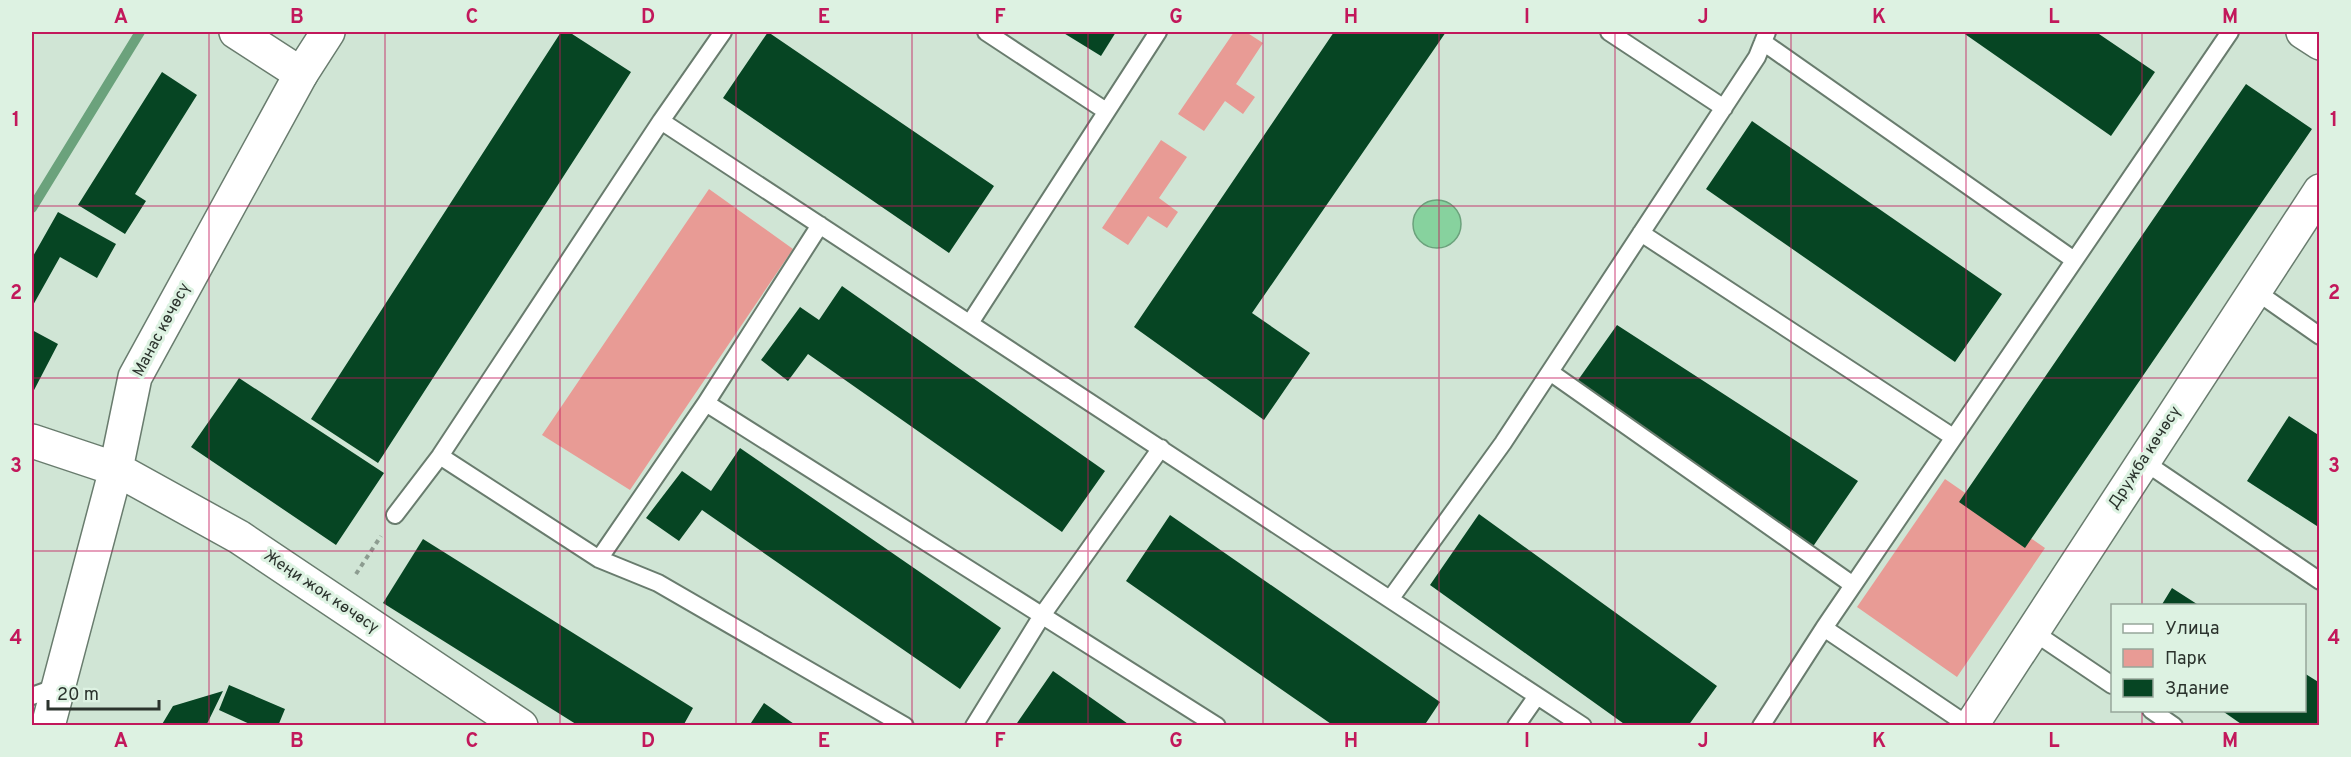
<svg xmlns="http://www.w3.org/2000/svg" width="2351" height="757" font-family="Overpass,sans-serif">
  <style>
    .green { fill: #e89b95 }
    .water { fill: #87d29e; stroke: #6ba27c; stroke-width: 1.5 }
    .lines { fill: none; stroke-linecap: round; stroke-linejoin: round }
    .stream { stroke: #6ba27c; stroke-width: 10 }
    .building { fill: #064523 }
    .service-casing { stroke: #697c6e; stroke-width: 20 }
    .minor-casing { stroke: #697c6e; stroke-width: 36 }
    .secondary-casing { stroke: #697c6e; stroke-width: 36 }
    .path { stroke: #8c9c90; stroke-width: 4; stroke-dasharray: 4.5 4.5; stroke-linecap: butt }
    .service { stroke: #fff; stroke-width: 16 }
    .minor { stroke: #fff; stroke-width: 33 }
    .secondary { stroke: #fff; stroke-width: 33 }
    .grid { fill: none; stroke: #c2185b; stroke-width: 1.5; stroke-opacity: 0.55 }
    .labels { text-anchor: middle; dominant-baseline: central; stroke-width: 6; stroke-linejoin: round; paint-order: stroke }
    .street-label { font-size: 16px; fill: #2b332d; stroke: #ddf2e2 }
    .neatline { fill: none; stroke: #c2185b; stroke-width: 2 }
    .grid-label { font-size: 20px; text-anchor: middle; font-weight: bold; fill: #c2185b }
  </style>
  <rect width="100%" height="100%" fill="#d0e5d5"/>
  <path class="green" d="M1234 32H1246L1263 43 1236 84 1255 97 1243 114 1225 101 1204 131 1178 114Z
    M1161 140 1187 157 1159 198 1178 212 1167 228 1148 216 1128 245 1102 228Z
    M709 189 793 249 630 490 542 435Z
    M1945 479 2045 548 1957 677 1857 607Z"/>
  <path class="water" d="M1413 224a24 24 0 1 1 48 0a24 24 0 1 1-48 0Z"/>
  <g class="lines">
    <path class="stream" d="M32 208 140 32"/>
  </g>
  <path class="building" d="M561 32H569L631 72 378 463 311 419Z
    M768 32 994 186 949 253 723 98Z
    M1062 32H1116L1101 56Z
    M1334 32H1446L1252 313 1310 353 1264 420 1134 327Z
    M1962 32H2096L2155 72 2111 136Z
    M162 72 197 95 135 194 146 201 125 234 78 205Z
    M2246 84 2312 129 2025 548 1959 502Z
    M1752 121 2002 294 1955 362 1706 189Z
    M58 212 116 244 97 278 60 257 32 307V258Z
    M842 286 1105 471 1062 532 808 354 788 381 761 360 800 307 819 320Z
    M1617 325 1858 481 1812 548 1571 390Z
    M32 330 58 344 32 394Z
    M239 378 384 473 336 545 191 447Z
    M2289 416 2320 436V528L2247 481Z
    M740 448 1001 628 960 689 702 510 679 541 646 518 682 471 711 491Z
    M1479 514 1717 686 1688 726H1627L1430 585Z
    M1170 515 1440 702 1424 726H1334L1126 581Z
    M423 539 693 708 683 726H579L383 603Z
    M2172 588 2200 606H2161Z
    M1053 671 1131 726H1015Z
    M2304 673 2320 683V726H2244L2221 710H2304Z
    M229 685 285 709 278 726H254L219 710Z
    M223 691 206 726H161L173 706Z
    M764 703 797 726H749Z"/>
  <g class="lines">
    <defs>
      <path id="service" d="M986 32 1106 111
        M1609 32 1724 108
        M1763 42 2074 260
        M661 121 1583 726
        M820 225 706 403 1217 726
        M1641 233 1953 437
        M2254 290 2320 336
        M970 323 1158 32
        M1550 372 1853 585
        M440 456 599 559 658 583 905 726
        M2143 461 2320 581
        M395 515 440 456 661 121 723 32
        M599 559 706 403
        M1391 598 1503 443 1757 57 1767 32
        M2032 631 2112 685
        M32 696 57 687
        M2151 710 2174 726
        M974 726 1043 614 1161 448
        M1516 726 1537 696
        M1761 726 1824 628
        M1969 726 1824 628 2230 32"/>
      <path id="minor" d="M236 32 301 74
        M1971 726 2320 191"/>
      <path id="secondary" d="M2303 32 2320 43
        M32 441 116 469 239 537 521 726
        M48 726 116 469 135 377 301 74 328 32"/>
    </defs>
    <use href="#service" class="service-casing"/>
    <use href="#minor" class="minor-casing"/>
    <use href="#secondary" class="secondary-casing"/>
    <path class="path" d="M356 574 381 536"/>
    <use href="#service" class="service"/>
    <use href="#minor" class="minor"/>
    <use href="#secondary" class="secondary"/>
  </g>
  <path class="grid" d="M209 32V726M385 32V726M560 32V726M736 32V726M912 32V726M1088 32V726M1263 32V726M1439 32V726M1615 32V726M1791 32V726M1966 32V726M2142 32V606M32 206H2320M32 378H2320M32 551H2320M2142 710V726"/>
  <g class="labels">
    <g class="street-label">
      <text transform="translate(162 330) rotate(-62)">Манас көчөсү</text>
      <text transform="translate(2145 458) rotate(-57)">Дружба көчөсү</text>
      <text transform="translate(321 592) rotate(34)">Жеңи жок көчөсү</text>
    </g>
  </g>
  <rect width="2351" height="757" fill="none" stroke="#ddf2e2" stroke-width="66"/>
  <rect x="2111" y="604" width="195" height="108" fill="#ddf2e2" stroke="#96a69a" stroke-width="1.5"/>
  <rect x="2123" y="624" width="30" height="9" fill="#ffffff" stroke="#96a69a" stroke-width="1.5"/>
  <text x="2165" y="634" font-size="18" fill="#2b332d">Улица</text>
  <rect x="2123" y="649" width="30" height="18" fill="#e89b95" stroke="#96a69a" stroke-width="1.5"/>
  <text x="2165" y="664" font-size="18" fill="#2b332d">Парк</text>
  <rect x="2123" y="679" width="30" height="18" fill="#064523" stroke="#96a69a" stroke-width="1.5"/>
  <text x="2165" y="694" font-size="18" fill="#2b332d">Здание</text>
  <path d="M48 700v9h111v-9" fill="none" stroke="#2b332d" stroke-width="3"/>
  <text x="57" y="700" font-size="18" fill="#2b332d" stroke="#ddf2e2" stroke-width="4.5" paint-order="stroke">20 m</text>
  <rect x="33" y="33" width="2285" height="691" class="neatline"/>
  <g class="grid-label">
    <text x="121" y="23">A</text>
    <text x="297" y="23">B</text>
    <text x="472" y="23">C</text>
    <text x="648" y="23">D</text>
    <text x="824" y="23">E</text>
    <text x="1000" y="23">F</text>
    <text x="1176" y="23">G</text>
    <text x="1351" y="23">H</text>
    <text x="1527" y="23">I</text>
    <text x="1703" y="23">J</text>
    <text x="1879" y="23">K</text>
    <text x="2054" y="23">L</text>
    <text x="2230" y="23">M</text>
    <text x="16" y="126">1</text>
    <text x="2334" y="126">1</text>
    <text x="16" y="299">2</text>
    <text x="2334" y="299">2</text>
    <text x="16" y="472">3</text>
    <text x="2334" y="472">3</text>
    <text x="16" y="644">4</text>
    <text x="2334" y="644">4</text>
    <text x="121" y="747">A</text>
    <text x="297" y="747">B</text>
    <text x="472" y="747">C</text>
    <text x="648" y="747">D</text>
    <text x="824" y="747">E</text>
    <text x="1000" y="747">F</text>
    <text x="1176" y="747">G</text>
    <text x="1351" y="747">H</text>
    <text x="1527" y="747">I</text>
    <text x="1703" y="747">J</text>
    <text x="1879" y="747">K</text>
    <text x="2054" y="747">L</text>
    <text x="2230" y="747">M</text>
  </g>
</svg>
